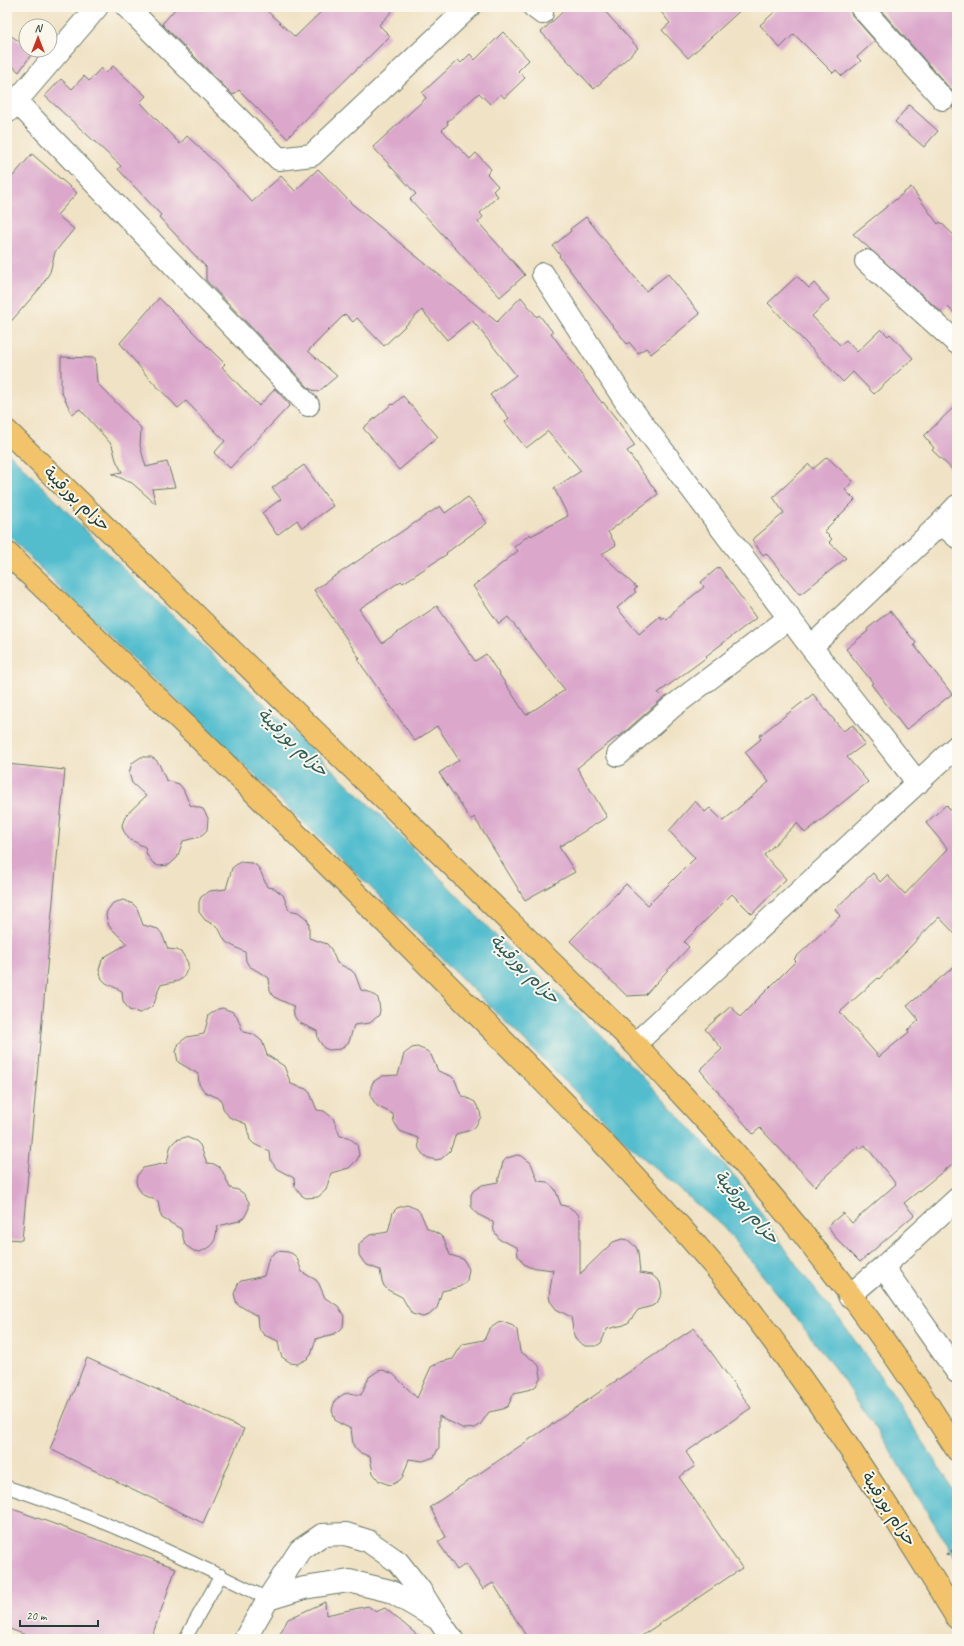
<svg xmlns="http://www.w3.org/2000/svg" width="964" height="1646" font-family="Caveat,'Playpen Sans Arabic',sans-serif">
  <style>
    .water { fill: #52bdce; stroke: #387d81 }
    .building { fill: #dba8cc }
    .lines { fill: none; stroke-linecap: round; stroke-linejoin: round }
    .service-casing { stroke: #687767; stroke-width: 14 }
    .minor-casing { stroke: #687767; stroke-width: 24 }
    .trunk-casing { stroke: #687767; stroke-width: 24 }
    .path { stroke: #687767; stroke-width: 2.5; stroke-dasharray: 3 3; stroke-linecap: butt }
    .service { stroke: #fff; stroke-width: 12 }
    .minor { stroke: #fff; stroke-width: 22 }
    .trunk { stroke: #f2c36a; stroke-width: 22 }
    .labels { text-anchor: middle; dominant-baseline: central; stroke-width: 4; stroke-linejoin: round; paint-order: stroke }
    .street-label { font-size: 17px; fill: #1f3d34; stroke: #fbf7ec }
    .water-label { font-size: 18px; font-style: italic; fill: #2c5d5a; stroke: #fbf7ec }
  </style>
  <rect width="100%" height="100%" fill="#fbf7ec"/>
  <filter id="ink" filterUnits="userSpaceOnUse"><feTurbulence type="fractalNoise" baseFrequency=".025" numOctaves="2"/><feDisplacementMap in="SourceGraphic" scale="8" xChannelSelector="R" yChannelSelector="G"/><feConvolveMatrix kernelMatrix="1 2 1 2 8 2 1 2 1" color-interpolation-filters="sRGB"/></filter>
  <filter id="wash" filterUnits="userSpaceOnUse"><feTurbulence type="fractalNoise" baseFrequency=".012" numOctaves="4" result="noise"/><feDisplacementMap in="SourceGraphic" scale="16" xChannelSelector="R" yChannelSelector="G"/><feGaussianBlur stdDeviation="0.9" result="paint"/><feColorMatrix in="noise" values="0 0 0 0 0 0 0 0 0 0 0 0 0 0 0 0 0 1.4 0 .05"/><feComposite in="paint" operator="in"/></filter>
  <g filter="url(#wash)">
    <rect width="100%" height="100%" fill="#f0e2c5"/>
    <path class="water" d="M7 451 133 578 386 821 497 937 570 1005 638 1072 739 1181 802 1273 848 1331 890 1390 957 1496V1561L881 1436 842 1378 777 1293 723 1227 632 1148 354 871 61 589 7 534Z"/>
    <g id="blocks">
      <path class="building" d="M177 7H263L295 37 326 7H396L379 25 390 36 287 138 239 90 233 95 162 24Z
        M568 7H601L638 48 594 89 541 32Z
        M657 7H744L688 58 662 30 670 23Z
        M780 7H849L852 15 875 41 857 57 861 61 842 76 836 70 833 73 794 34 780 48 760 25Z
        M878 7H957V113L952 107 955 103V97L952 91Z
        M503 32 529 60 518 71 525 78 504 98 501 94 490 104 479 93 447 122 448 124 442 130 470 159 476 153 491 169 487 174 498 186 493 191 498 196 480 213 483 217 478 222 525 275 500 297 410 199 416 194 373 147 426 98 422 93 458 60 461 63 470 54 475 60Z
        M7 33 26 46V50H31L33 52 19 72 7 61Z
        M113 66 146 96 140 102 180 144 187 136 220 167 252 202 281 176 295 191 318 169 352 204 497 322 521 297 537 317 539 315 553 332 551 333 602 403 603 402 618 421 635 446 627 451 658 494 608 532 616 545 602 554 637 588 634 590 636 592 617 608 639 634 660 616 662 619 664 617 667 620 676 609 704 587 701 582 719 567 756 618 706 656 707 657 658 693 663 698 619 737 618 736 577 768 607 817 559 847 575 872 525 900 474 817 471 820 439 773 459 760 437 726 415 741 358 660 360 659 314 590 440 506 445 513 468 497 487 523 446 553 447 554 403 583 401 581 359 609 382 643 437 606 475 661 486 654 526 715 565 690 508 617 499 624 473 586 518 551 514 547 530 534 531 536 568 516 554 488 581 471 548 431 526 448 505 422 509 418 490 395 516 375 472 320 447 340 422 310 384 346 357 318 353 322 345 314 308 351 337 376 318 392 310 389 206 280V267L159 217 161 215 118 169 121 166 45 96 61 79 72 89 84 76 89 81 101 68 106 73Z
        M909 105 938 131 924 147 895 122Z
        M32 154 77 193 57 215 74 229 55 252 50 272 41 287 7 326V183Z
        M911 187 938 224 940 222 957 238V316L947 306 941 312 853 234Z
        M586 217 646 291 668 274 700 314 651 354 646 348 638 353 629 342 627 344 559 256 560 255 553 246 571 231 570 229Z
        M797 276 809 288 814 283 829 300 812 316 840 345 846 340 857 352 881 329 888 336 890 334 913 358 874 394 853 372 843 382 768 303Z
        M159 298 225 364 222 367 259 406 275 389 290 405 230 468 214 453 225 441 186 401 178 408 147 376 120 343Z
        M61 357 95 358 97 383 141 428 140 446 146 467 167 462 175 487 152 489 156 504 132 483 112 474 122 472 116 460 112 445 80 409 72 414 61 391Z
        M403 396 438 437 399 470 363 428 392 404 393 405Z
        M957 404V474L932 450 934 448 924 436Z
        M827 457 853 481 845 490 855 500 824 531 832 539 829 542 846 558 802 593 799 594 766 553 763 555 752 540 784 513 773 497 809 464 813 469Z
        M304 465 333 506 302 528 297 520 277 535 262 513 281 499 272 488Z
        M890 611 916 643 914 645 952 694 906 730 871 684 873 683 846 649 868 631 867 629Z
        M813 694 843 731 853 725 865 744 847 757 868 782 805 833 797 823 764 855 786 879 752 914 732 894 684 942 689 947 645 995 627 996 570 941 626 884 648 905 695 858 669 831 695 801 705 812 710 808 723 821 769 782 745 752 761 739 759 736Z
        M141 757H151L156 760 159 764 166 780 179 784 183 789 190 805 203 809 208 818 207 830 203 834 199 837 183 841 177 858 169 865 158 866 153 863 147 855 145 847 129 839 123 830 122 825 126 815 146 796 132 783 129 773 132 763Z
        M7 764 65 770 22 1240 7 1239Z
        M946 805 957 817V936L939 917 879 979 878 978 840 1012 879 1057 909 1032 908 1030 919 1020 907 1006 957 964V1160L904 1203 914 1215 860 1262 836 1238 828 1226 843 1213 852 1223 896 1184 865 1145 860 1149 858 1146 815 1186 760 1128 753 1134 700 1070 722 1049 705 1029 731 1006 740 1017 796 961 794 959 840 916 835 909 873 873 880 882 887 875 905 894 948 849 926 823Z
        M240 862 251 863 256 865 260 870 267 887 274 888 283 895 289 910 298 912 307 919 309 925V938L327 944 331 949 337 963 351 970 355 974 361 990 369 992 378 998 380 1010 379 1015 370 1023 354 1025 349 1042 341 1049 329 1050 324 1048 318 1039 317 1031 300 1023 296 1019 294 1015 293 1006 276 998 273 995 270 990 269 978 249 966 246 961 245 952 229 944 225 941 218 927 205 920 199 912V902L201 897 210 891 226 889 232 868Z
        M123 900 133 904 137 908 143 925 158 929 162 934 168 949 177 950 182 953 188 963V968L183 978 178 981 160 985 154 1004 150 1008 140 1013 129 1010 123 1001 122 991 106 983 102 979 99 970 102 960 106 956 127 944 109 926 106 916 107 911 113 903Z
        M223 1008 233 1012 237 1016 243 1032 253 1034 262 1041 267 1055 284 1066 291 1084 306 1089 310 1093 317 1110 324 1111 333 1118 340 1136 348 1137 357 1144 359 1155 357 1160 349 1168 331 1173 326 1190 318 1197 306 1198 301 1195 295 1187 294 1178 277 1169 271 1161 270 1152 254 1144 250 1140 246 1124 229 1117 223 1108 221 1099 205 1092 199 1084 198 1074 178 1062 176 1052 179 1043 187 1037 204 1034 209 1015 218 1009Z
        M417 1047 427 1051 431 1055 438 1071 451 1076 455 1080 461 1095 475 1102 480 1112 481 1117 475 1127 471 1130 456 1134 450 1151 441 1159 436 1160 425 1157 419 1149 418 1138 400 1131 394 1122 393 1114 377 1106 371 1097V1087L373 1082 382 1076 398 1075 404 1054 412 1048Z
        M186 1137 196 1141 200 1145 207 1163 214 1164 219 1167 223 1172 230 1188 238 1190 243 1193 249 1202V1208L244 1218 239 1221 218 1226 214 1243 210 1247 200 1252 194 1251 185 1245 181 1229 162 1218 160 1213 158 1201 143 1195 137 1186 136 1181 137 1176 143 1168 167 1163 170 1148 172 1144 176 1140Z
        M517 1155 522 1156 531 1163 538 1181 547 1182 555 1189 561 1205 569 1207 578 1214 580 1219V1274L613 1242 622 1239 628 1240 636 1247 638 1252 640 1273 652 1275 660 1282 662 1293 657 1303 652 1306 638 1310 629 1322 624 1325 607 1329 601 1343 596 1346H585L576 1340 574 1335 571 1317 556 1309 550 1301 549 1296 553 1270 529 1267 524 1264 518 1256 517 1247 500 1240 494 1231 493 1222 477 1214 471 1206V1195L473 1191 482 1185 498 1182 503 1162 507 1158Z
        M407 1205 417 1209 421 1214 427 1228 440 1235 444 1239 450 1255 463 1259 469 1269 467 1280 464 1284 459 1287 442 1291 437 1308 429 1315 423 1317 412 1314 402 1297 388 1290 384 1286 382 1281 380 1270 365 1264 359 1255V1245L362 1241 370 1235 388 1232 393 1212 397 1208Z
        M277 1251 288 1252 293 1254 297 1258 302 1272 316 1280 319 1284 325 1298 338 1306 344 1316 343 1327 339 1331 334 1334 316 1339 311 1355 307 1359 297 1364 291 1363 282 1357 280 1352 278 1341 264 1335 258 1327 257 1316 237 1304 234 1294 238 1284 241 1281 264 1276 269 1257Z
        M503 1322 513 1326 517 1330 520 1352 535 1361 539 1366 541 1376 536 1386 531 1389 514 1393 508 1406 503 1409 489 1412 480 1425 475 1428 464 1429 439 1416V1447L434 1457 423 1461 409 1459 403 1476 400 1480 395 1483 390 1485 379 1481 373 1473 370 1457 359 1452 355 1448 353 1444 351 1429 339 1423 335 1420 332 1410 335 1400 344 1394 349 1393 361 1395 369 1377 378 1371 383 1370 393 1374 417 1398 431 1367 440 1362 453 1359 460 1348 463 1344 484 1340 489 1329 498 1323Z
        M694 1328 751 1408 686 1452 695 1466 679 1477 742 1568 637 1639H528L493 1583 483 1589 466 1564 457 1570 438 1542 446 1537 430 1507Z
        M87 1358 244 1429 203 1523 50 1449Z
        M7 1507 176 1568 151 1639H37L7 1628Z
        M325 1602 326 1615 368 1606 376 1612 385 1608 422 1639H277L288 1619Z"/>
    </g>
  </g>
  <g filter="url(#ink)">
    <use href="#blocks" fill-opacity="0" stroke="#687767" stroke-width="1"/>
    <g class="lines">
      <defs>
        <path id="service" d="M7 1487C97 1516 183 1557 268 1599
          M185 1639 221 1575"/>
        <path id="minor" d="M127 7 279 159 312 155 469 7
          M534 7 542 13
          M861 7 943 99
          M16 101 308 405
          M7 112 97 7
          M866 261 957 343
          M543 274 626 402 811 647 918 783
          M941 523 957 537
          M811 647 941 523 957 506
          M618 755 672 707 789 618
          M635 1044 957 746
          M883 1267 957 1372
          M849 1296 883 1267 957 1199
          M268 1599 304 1588 349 1581 390 1591 436 1618
          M245 1639 268 1599 300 1550 322 1535 346 1534 368 1541 398 1562 420 1590 438 1619 452 1639"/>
        <path id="trunk" d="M7 431 635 1044C665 1077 697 1110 727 1144 811 1239 890 1342 957 1450
          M7 553C146 685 283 820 419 956 525 1063 634 1169 730 1285 755 1314 777 1346 800 1377 856 1455 907 1536 957 1618"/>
      </defs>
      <use href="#service" class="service-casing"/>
      <use href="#minor" class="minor-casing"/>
      <use href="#trunk" class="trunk-casing"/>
      <path class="path" d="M946 1555 957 1548"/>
      <use href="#service" class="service"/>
      <use href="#minor" class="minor"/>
      <use href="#trunk" class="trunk"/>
    </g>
  </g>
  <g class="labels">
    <g class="street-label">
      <text transform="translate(77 499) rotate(44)">حزام بورقيبة</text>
      <text transform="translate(889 1509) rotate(57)">حزام بورقيبة</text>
    </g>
    <g class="water-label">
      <text transform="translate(293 742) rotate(44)">حزام بورقيبة</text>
      <text transform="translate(525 969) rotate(45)">حزام بورقيبة</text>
      <text transform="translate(747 1207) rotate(50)">حزام بورقيبة</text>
    </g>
  </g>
  <rect width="964" height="1646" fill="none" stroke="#fbf7ec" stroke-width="24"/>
  <g transform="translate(38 38)"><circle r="19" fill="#fbf7ec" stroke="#a3ada2"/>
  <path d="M0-3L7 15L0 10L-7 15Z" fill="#c8321e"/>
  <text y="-6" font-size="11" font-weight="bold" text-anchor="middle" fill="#1f3d34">N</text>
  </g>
  <path d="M20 1620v6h78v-6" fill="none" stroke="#1f3d34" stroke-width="2"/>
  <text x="26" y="1620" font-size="12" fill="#1f3d34" stroke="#fbf7ec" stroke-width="3" paint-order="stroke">20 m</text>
</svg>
